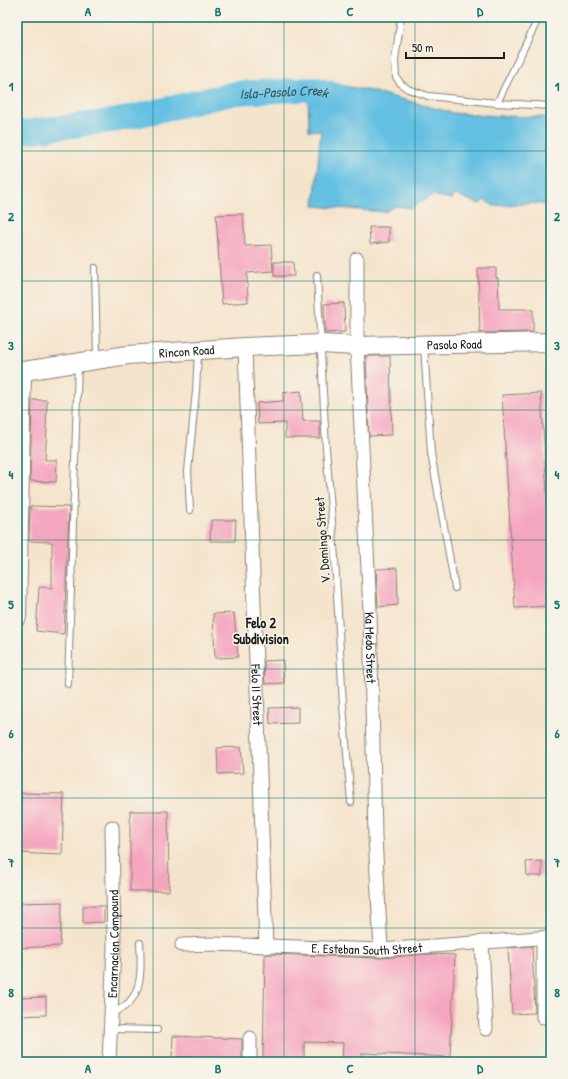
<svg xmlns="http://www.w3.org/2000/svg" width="568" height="1079" font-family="'Patrick Hand',sans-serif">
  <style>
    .water { fill: #64c0e2; stroke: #406e7f }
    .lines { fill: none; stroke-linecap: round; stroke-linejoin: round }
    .river { stroke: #64c0e2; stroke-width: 24 }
    .building { fill: #f5a6bf }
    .lane-casing { stroke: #888074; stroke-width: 8 }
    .street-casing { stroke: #888074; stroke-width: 15 }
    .secondary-casing { stroke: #888074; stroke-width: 20 }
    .lane { stroke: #fff; stroke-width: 6 }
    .street { stroke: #fff; stroke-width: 13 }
    .secondary { stroke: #fff; stroke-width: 18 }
    .grid { fill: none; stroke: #0f766e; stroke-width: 1; stroke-opacity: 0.55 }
    .labels { text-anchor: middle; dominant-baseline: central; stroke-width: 3; stroke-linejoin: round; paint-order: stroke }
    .street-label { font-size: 13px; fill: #1c1c1c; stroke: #f7f3e8 }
    .water-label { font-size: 14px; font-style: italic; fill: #355561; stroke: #f7f3e8 }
    .neighbourhood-label { font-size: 14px; font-weight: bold; fill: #1c1c1c; stroke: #f7f3e8 }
    .neatline { fill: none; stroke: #0f766e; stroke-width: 1.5 }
    .grid-label { font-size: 13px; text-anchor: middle; font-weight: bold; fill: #0f766e }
  </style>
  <rect width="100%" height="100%" fill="#f7f3e8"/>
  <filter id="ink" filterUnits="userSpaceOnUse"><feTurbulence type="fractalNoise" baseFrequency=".025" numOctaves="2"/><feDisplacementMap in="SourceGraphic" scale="8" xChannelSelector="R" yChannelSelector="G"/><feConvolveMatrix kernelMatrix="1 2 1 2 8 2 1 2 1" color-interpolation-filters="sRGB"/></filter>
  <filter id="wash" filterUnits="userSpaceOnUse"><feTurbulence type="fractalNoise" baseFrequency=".012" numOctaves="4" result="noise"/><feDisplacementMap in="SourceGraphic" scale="16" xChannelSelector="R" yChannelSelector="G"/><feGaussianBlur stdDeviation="0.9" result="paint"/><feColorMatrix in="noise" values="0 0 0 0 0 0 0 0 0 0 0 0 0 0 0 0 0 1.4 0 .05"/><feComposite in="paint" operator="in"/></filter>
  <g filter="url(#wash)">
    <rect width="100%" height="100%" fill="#f5e4cc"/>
    <path class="water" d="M307 83H328L371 91 453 113 497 116 551 117V205L532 203 494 206 485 200 479 204 454 194 452 199 432 195 412 208 396 206 384 212 314 206 321 130 309 131 308 94 305 90Z"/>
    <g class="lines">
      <path class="river" id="s1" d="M17 133 118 120 236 93 317 89 336 95"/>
    </g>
    <g id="blocks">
      <path class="building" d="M243 214 245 246 271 245 273 271 247 273 248 302 222 304 216 215Z
        M369 227H389V242L370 244Z
        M274 262H293L294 276H274Z
        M478 268H496V278H498L499 309H533V332L480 333Z
        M344 303 345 332 325 333 324 304Z
        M366 356H390L392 435 369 436Z
        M301 391 303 421H320V438H285V423L258 424 257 403 283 401V393Z
        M541 393 551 559V606L515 608 502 395Z
        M32 400H47L46 429H47L45 460H57L56 482 30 481Z
        M30 506 69 507 64 634 36 631 39 587 52 588V542L29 541Z
        M211 520H236L235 541H210Z
        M397 568 398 605 378 607 376 569Z
        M234 613 238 657 215 658 213 614Z
        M283 660 284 683 265 684 264 661Z
        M298 707V723L270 724 269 708Z
        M241 747 243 773 218 774 217 748Z
        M21 793 64 794 62 855 17 853V834H20Z
        M130 811H168L169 891H130Z
        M542 861V876H527L526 862Z
        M62 902 60 946 17 948V903Z
        M83 906H104V922L83 923Z
        M532 946 535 1013 512 1014 508 948Z
        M270 954 381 958 429 954 455 955 450 1057 362 1053V1062H342L343 1043 304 1042V1062H263L265 955Z
        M46 997V1015L18 1016V998Z
        M173 1036 242 1039V1062H172Z"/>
    </g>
  </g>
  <g filter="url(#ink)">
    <use href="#blocks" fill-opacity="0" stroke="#888074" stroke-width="1"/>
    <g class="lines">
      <defs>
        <path id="lane" d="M401 17 395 60 396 77 401 84 408 89 428 96 497 103 551 106
          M497 103 539 17
          M95 268 97 358
          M317 275 326 448 335 558 343 705 351 802
          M424 346 431 453 455 588
          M190 510 188 471 196 391 198 352
          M68 684 78 364
          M111 1013C115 1012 119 1010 122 1008 144 995 141 965 140 943
          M110 1029 157 1030"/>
        <g id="street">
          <path id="s2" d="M357 259V346L370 611 375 836 381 950"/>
          <path id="s3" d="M245 347 266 947"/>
          <path d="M543 938V1017"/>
          <path d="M482 942 486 1029"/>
          <path id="s4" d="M182 945 214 944 381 950 551 937"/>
          <path id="s5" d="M109 1062 114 946 112 827"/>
          <path d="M250 1062V1038"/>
        </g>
        <g id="secondary">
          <path id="s6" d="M17 372 128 355 245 347 321 344 357 346 551 342"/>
          <path d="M17 617 22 372"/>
        </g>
      </defs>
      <use href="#lane" class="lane-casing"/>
      <use href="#street" class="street-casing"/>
      <use href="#secondary" class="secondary-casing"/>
      <use href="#lane" class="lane"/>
      <use href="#street" class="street"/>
      <use href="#secondary" class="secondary"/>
    </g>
  </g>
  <path class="grid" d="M153 17V1062M284 17V1062M415 17V1062M17 151H551M17 281H551M17 410H551M17 540H551M17 669H551M17 798H551M17 928H551"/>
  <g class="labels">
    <g class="street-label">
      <text stroke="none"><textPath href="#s6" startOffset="439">Pasolo Road</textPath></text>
      <text stroke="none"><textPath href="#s6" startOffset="171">Rincon Road</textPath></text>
      <text transform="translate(322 540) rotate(-94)">V. Domingo Street</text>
      <text stroke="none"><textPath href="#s2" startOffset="389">Ka Medo Street</textPath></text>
      <text stroke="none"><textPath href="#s3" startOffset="348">Felo II Street</textPath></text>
      <text stroke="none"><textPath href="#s5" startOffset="118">Encarnacion Compound</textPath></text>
      <text stroke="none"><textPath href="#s4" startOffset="185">E. Esteban South Street</textPath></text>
    </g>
    <g class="water-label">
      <text stroke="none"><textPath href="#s1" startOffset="271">Isla-Pasolo Creek</textPath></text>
    </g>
    <g class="neighbourhood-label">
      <text x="261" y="622">Felo 2<tspan x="261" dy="16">Subdivision</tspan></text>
    </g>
  </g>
  <rect width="568" height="1079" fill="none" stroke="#f7f3e8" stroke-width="44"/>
  <path d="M406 52v6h98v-6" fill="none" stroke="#1c1c1c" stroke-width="2"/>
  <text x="412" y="52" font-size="12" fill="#1c1c1c" stroke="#f7f3e8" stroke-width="3" paint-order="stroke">50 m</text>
  <rect x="22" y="22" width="524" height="1035" class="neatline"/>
  <g class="grid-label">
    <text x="88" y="16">A</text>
    <text x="218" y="16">B</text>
    <text x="350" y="16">C</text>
    <text x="480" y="16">D</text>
    <text x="11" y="91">1</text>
    <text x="557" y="91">1</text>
    <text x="11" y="221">2</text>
    <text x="557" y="221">2</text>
    <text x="11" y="350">3</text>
    <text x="557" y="350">3</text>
    <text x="11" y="479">4</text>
    <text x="557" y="479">4</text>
    <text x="11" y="609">5</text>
    <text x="557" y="609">5</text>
    <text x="11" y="738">6</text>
    <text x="557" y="738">6</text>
    <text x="11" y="867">7</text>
    <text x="557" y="867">7</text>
    <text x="11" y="997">8</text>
    <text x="557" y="997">8</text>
    <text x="88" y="1073">A</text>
    <text x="218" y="1073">B</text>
    <text x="350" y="1073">C</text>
    <text x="480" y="1073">D</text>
  </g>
</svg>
